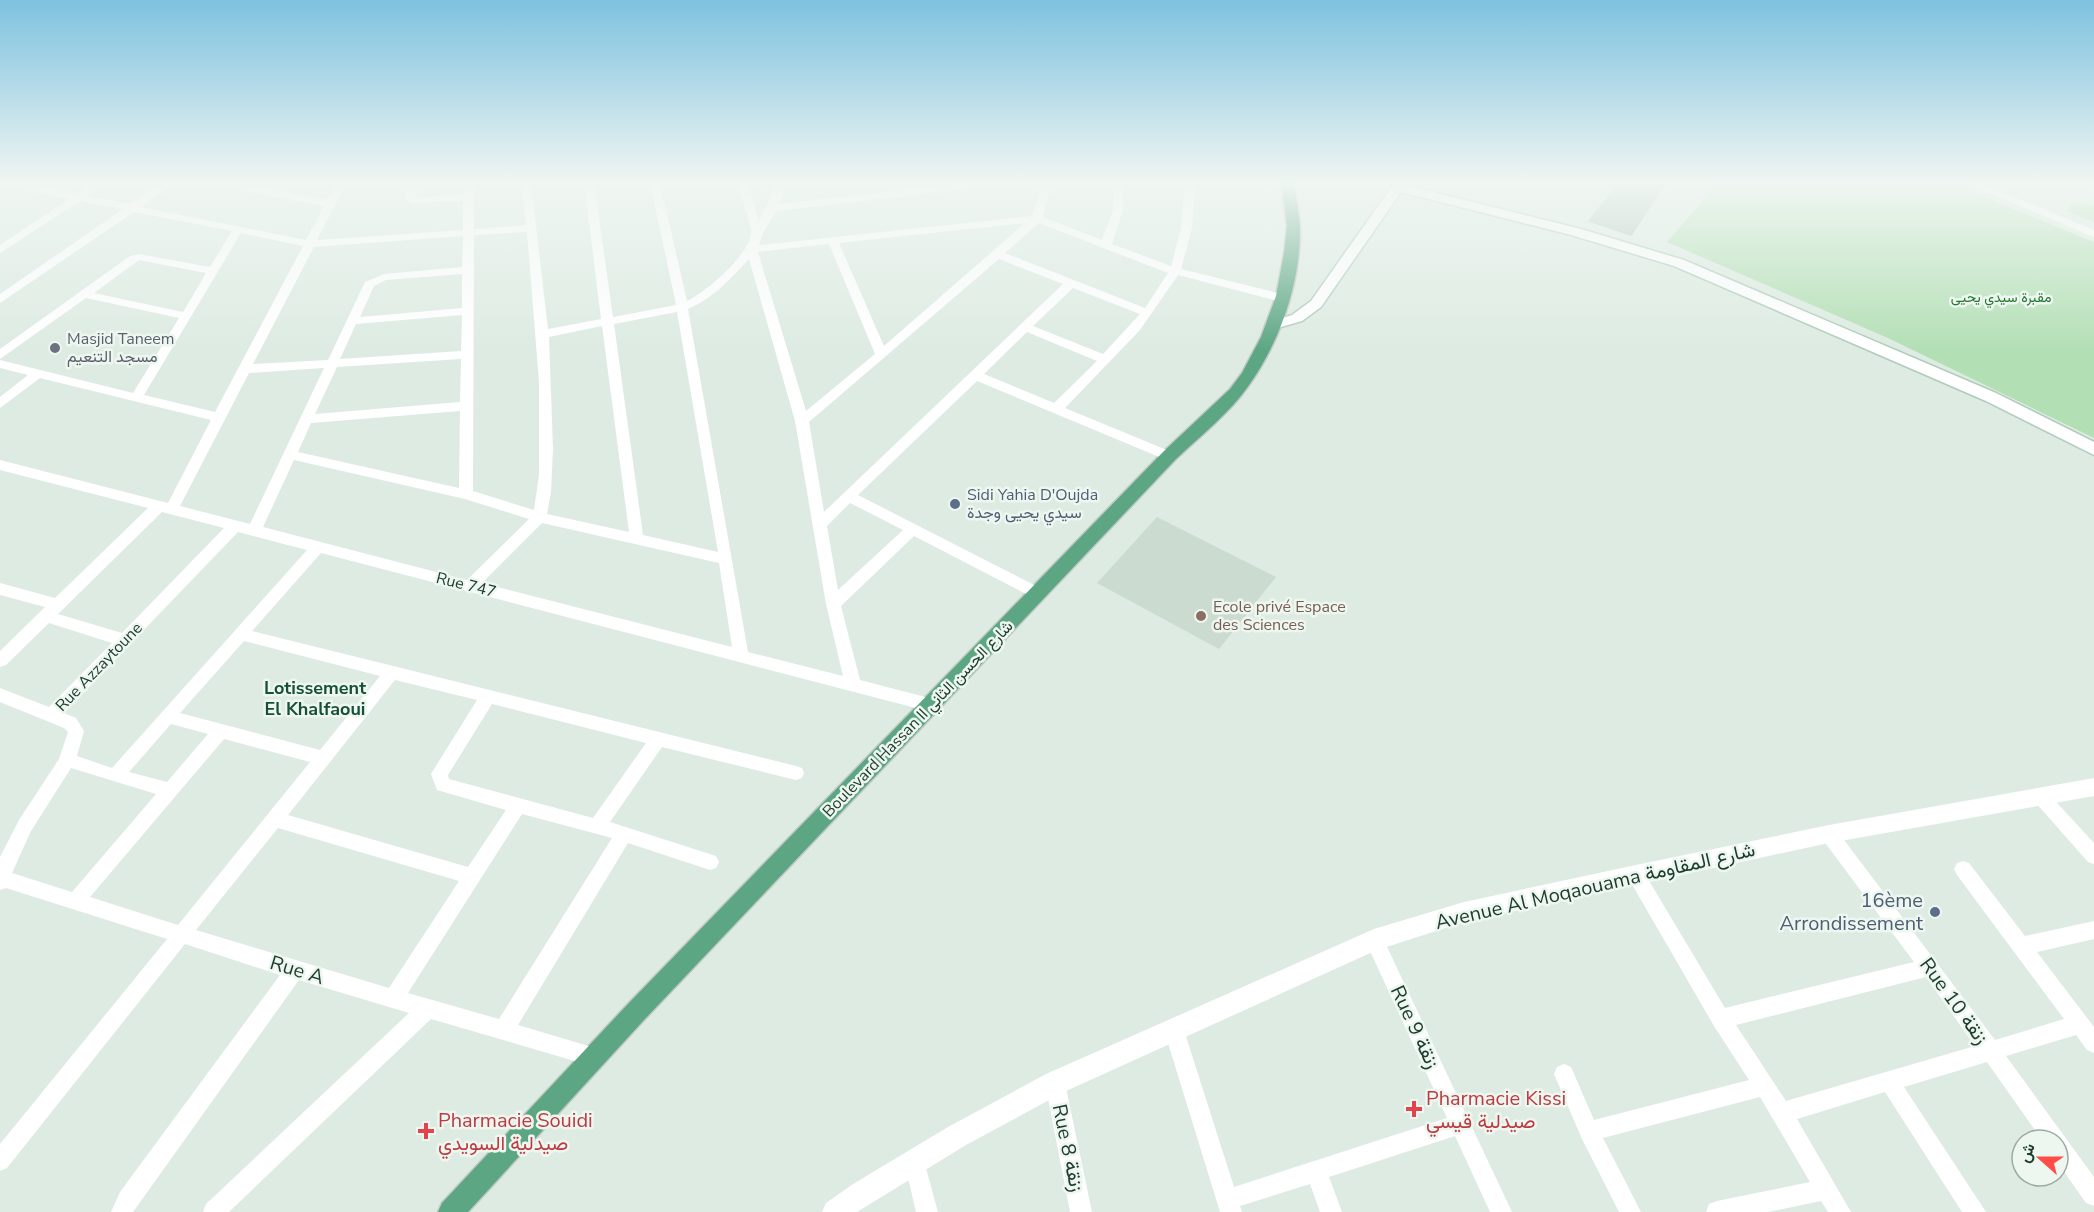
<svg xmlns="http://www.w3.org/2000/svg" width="2094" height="1212" font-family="'Nunito Sans',Vazirmatn,sans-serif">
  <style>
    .built { fill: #cbdbd0 }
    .green { fill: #b3dfb5 }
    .building { fill: #b2c6ba; stroke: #afc5b7; stroke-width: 1.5 }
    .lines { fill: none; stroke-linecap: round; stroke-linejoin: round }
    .secondary-casing { stroke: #afccbb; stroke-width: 3 }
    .primary-casing { stroke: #c0c8c4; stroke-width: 3 }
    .minor { fill: #fff; fill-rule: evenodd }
    .tertiary { fill: #fff; fill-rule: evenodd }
    .secondary { fill: #fff; fill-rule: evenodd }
    .primary { fill: #5ca683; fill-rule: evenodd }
    .worship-dot { fill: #6b7280; stroke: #edf7f0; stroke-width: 2 }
    .service-dot { fill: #5c6f8a; stroke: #edf7f0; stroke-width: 2 }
    .education-dot { fill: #8d6e63; stroke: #edf7f0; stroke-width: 2 }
    .health-dot { fill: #e0444e; stroke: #edf7f0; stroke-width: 2 }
    .labels { text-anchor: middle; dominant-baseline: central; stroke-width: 5; stroke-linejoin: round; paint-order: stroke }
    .far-park-label { font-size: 14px; fill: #237731; stroke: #edf7f0 }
    .worship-label { font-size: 16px; fill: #5b616d; stroke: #edf7f0; text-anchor: start }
    .service-label { font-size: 16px; fill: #4e5e75; stroke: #edf7f0; text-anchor: start }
    .street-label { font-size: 16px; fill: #1d3c2d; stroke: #edf7f0 }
    .education-label { font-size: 16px; fill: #785e54; stroke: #edf7f0; text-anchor: start }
    .neighbourhood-label { font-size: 18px; font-weight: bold; fill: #175036; stroke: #edf7f0 }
    .near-street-label { font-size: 20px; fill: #1d3c2d; stroke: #edf7f0 }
    .near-service-label { font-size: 20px; fill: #4e5e75; stroke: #edf7f0; text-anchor: end }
    .near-health-label { font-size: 20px; fill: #be3a42; stroke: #edf7f0; text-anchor: start }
  </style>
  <rect width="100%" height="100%" fill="#ddebe2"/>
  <path class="built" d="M1157 517 1276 577 1219 649 1097 583Z"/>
  <path class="green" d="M1741 182H1948L2094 242V438L1888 338 1667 242 1716 185 1735 187Z
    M2072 203 2094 205V222L2067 211Z"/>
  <path class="building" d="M1620 182H1666L1631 235 1589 221Z"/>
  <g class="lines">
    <defs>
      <path id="secondary" d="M1395 182H1407L1405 185 1581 229 1684 260 1996 393 2094 442V455L1986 401 1674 266 1571 235 1401 192 1321 307 1302 321 1274 329 1269 328 1267 325 1269 322 1292 315 1311 301Z"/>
      <path id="primary" d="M1281 182H1293C1296 197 1299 212 1300 227 1301 286 1277 351 1240 397 1221 420 1197 439 1175 460L643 1021 468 1212H438L442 1203 627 1005 1163 452 1230 389 1242 373 1261 337 1276 296 1284 253 1287 226Z"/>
    </defs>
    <use href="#secondary" class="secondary-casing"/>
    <use href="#primary" class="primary-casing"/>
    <path class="minor" d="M0 182H18L77 194 94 182H106L87 196 130 204 163 182H175L141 207 306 240 324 206 215 185 210 182H231L327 200 337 182H347L317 240 463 230V201L411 203 404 197 409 182H419L415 196 417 198 464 194V182H474V229L526 225 521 182H531L548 329 601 319 584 182H594L613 317 676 305 650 182H680L675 185 661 187 687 301C705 293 753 252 751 231 749 215 741 198 737 182H747L759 221 777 182H787L779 204 974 182H1005L1000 185 776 211 763 233 759 245 1032 216 1039 193V182H1049V193L1043 217 1102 240 1113 210V182H1123V210L1112 244 1171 266 1181 228 1185 182H1195L1192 228 1181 269 1286 295 1288 298 1282 302 1178 275 1140 330 1065 408 1174 453 1176 456 1174 459H1164L977 381 858 495 1044 590 1046 594 1044 598H1034L914 536 841 606 860 680 937 700 939 705 937 710 931 712 321 553 252 631 796 766 802 768 804 773 802 778 796 780 662 747 610 822 716 856 719 862 716 868 710 870 628 843 518 1025 602 1050 605 1057 602 1064 595 1067 431 1019 229 1212H203L206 1204 409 1013 299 980 133 1212H111L120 1192 280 975 185 944 7 1168 0 1171V1144L167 939 6 888 0 890V857L19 820 59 759 68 732 64 728 0 702V688L49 707 112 643 49 623 6 665 0 667V651L45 607 0 595V583L55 598 148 508 0 470V460L168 503 211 420 40 378 0 408V397L28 375 0 368V360L133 393 179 318 86 298 0 359V349L130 256 139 254 210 267 232 231 134 212 0 303V294L123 209 80 201 0 253V245L69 199 3 185ZM1025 223 884 346 839 243ZM1039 223 1168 273 1145 308 1005 253ZM527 232 539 382V475L534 510 473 491 474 235ZM241 233 303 246 215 412 144 395ZM463 236 462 267 384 274 365 282 328 360 253 364 314 247ZM829 244 875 354 806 411 758 252ZM749 259 795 421 826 604 843 676 748 652 688 309C714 298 730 279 749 259ZM999 259 1063 284 824 512 809 422ZM139 260 206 273 183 312 94 293ZM462 274V308L360 317 374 286 386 280ZM1073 288 1140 314 1103 354 1033 326ZM677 312 718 552 643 535 614 324ZM462 315 461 351 340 359 356 324ZM602 326 629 532 547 514 551 492 553 449 549 337ZM1027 332 1097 361 1054 403 984 374ZM461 359 460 402 315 414 337 367ZM324 368 250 524 180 506 249 373ZM460 411 459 488 298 452 311 423ZM294 460 465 499 529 519 467 580 263 527ZM850 503 903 530 838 590 827 526ZM162 512 224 528 122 633 58 614ZM542 523 719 563 732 647 482 583ZM238 532 307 550 112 768 77 756 84 731 76 718 64 713ZM244 641 380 676 320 750 180 713ZM395 680 477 700 431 774 437 790 506 810 468 867 288 815ZM492 704 646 743 593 818 449 779 448 775ZM171 724 208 734 167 782 129 772ZM224 739 310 762 178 925 90 897ZM71 768 156 794 72 892 12 873 31 831ZM522 814 612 838 499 1019 408 993ZM278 828 459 881 389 988 196 930Z
      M1963 182H1977L2094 230V237Z
      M2041 789 2047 792 2094 843V864L2088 862 2035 802 2032 797 2035 792Z
      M1829 826 1835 828 1995 1040 2064 1019 1957 875 1954 869 1957 863 1963 861 1969 863 2025 936 2094 921V939L2037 952 2094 1027V1053L2087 1050 2076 1035 2006 1056 2094 1177V1206L2086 1203 2058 1163V1140H2042L1987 1062 1904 1087 1986 1212H1962L1885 1092 1797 1119 1851 1212H1828L1821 1201 1768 1212H1706L1709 1204 1717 1201 1810 1182 1760 1097 1603 1138 1641 1212H1619L1582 1139 1557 1081 1554 1074 1557 1067 1564 1064 1571 1067 1594 1120 1749 1080 1714 1026 1630 881 1627 875 1630 869 1636 867 1642 869 1725 1008 1914 962 1823 840 1820 834 1823 828ZM1926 977 1975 1046 1786 1101 1736 1025Z
      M1374 931 1381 934 1512 1212H1490L1455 1136 1329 1177 1342 1212H1320L1310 1184 1240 1206 1242 1212H1220L1164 1030 1167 1023 1174 1020 1181 1023 1184 1030 1234 1187 1447 1118 1365 940 1367 934Z
      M1055 1073 1062 1076 1065 1083 1092 1212H1070L1045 1083 1048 1076Z
      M914 1151 921 1154 924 1161 938 1212H916L904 1161 907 1154Z"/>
    <path class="tertiary" d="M2094 778V796L1829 843 1464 922 1377 950 1064 1092 966 1145 857 1212H822L826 1203 853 1184 948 1127 1046 1074 1374 929 1464 902 1636 865 1829 825Z"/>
    <use href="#secondary" class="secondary"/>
    <use href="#primary" class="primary"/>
  </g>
  <linearGradient id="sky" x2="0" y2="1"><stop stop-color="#7dc2df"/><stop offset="0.52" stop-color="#f0f6f2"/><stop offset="1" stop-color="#f0f6f2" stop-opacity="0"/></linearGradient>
  <rect width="2094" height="351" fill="url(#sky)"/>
  <circle class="worship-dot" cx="55" cy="348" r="6"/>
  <g class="service-dot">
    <circle cx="955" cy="504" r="6"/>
    <circle cx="1935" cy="912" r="6"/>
  </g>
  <circle class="education-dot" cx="1201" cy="616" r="6"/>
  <g class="health-dot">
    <path d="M1411 1100h6v6h6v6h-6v6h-6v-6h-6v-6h6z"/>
    <path d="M423 1122h6v6h6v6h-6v6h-6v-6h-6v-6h6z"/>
  </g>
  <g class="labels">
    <g class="far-park-label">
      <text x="2001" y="297">مقبرة سيدي يحيى</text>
    </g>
    <g class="worship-label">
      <text x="67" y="339">Masjid Taneem<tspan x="67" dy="18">مسجد التنعيم</tspan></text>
    </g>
    <g class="service-label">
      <text x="967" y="495">Sidi Yahia D'Oujda<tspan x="967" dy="18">سيدي يحيى وجدة</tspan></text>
    </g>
    <g class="street-label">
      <text transform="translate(466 585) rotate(14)">Rue 747</text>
      <text transform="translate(99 667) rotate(-46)">Rue Azzaytoune</text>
      <text transform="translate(918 719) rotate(-46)">Boulevard Hassan II شارع الحسن الثاني</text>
    </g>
    <g class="education-label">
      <text x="1213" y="607">Ecole privé Espace<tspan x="1213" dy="18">des Sciences</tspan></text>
    </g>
    <g class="neighbourhood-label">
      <text x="315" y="688">Lotissement<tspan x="315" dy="21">El Khalfaoui</tspan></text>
    </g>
    <g class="near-street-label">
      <text transform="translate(1595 886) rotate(-13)">Avenue Al Moqaouama شارع المقاومة</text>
      <text transform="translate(297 970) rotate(17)">Rue A</text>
      <text transform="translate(1954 1001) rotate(54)">Rue 10 زنقة</text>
      <text transform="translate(1415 1027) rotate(65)">Rue 9 زنقة</text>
      <text transform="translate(1068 1148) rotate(78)">Rue 8 زنقة</text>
    </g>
    <g class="near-service-label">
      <text x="1923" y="900">16ème<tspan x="1923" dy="23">Arrondissement</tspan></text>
    </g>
    <g class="near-health-label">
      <text x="1426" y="1098">Pharmacie Kissi<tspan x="1426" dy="23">صيدلية قيسي</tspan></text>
      <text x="438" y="1120">Pharmacie Souidi<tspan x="438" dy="23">صيدلية السويدي</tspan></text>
    </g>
  </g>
  <g transform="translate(2040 1158) rotate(291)"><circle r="28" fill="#edf7f0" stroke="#9aaca2" stroke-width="1.5"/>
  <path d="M0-4.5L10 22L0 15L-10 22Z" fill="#ff4c47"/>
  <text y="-9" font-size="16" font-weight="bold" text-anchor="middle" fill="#1d3c2d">ش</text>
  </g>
</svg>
